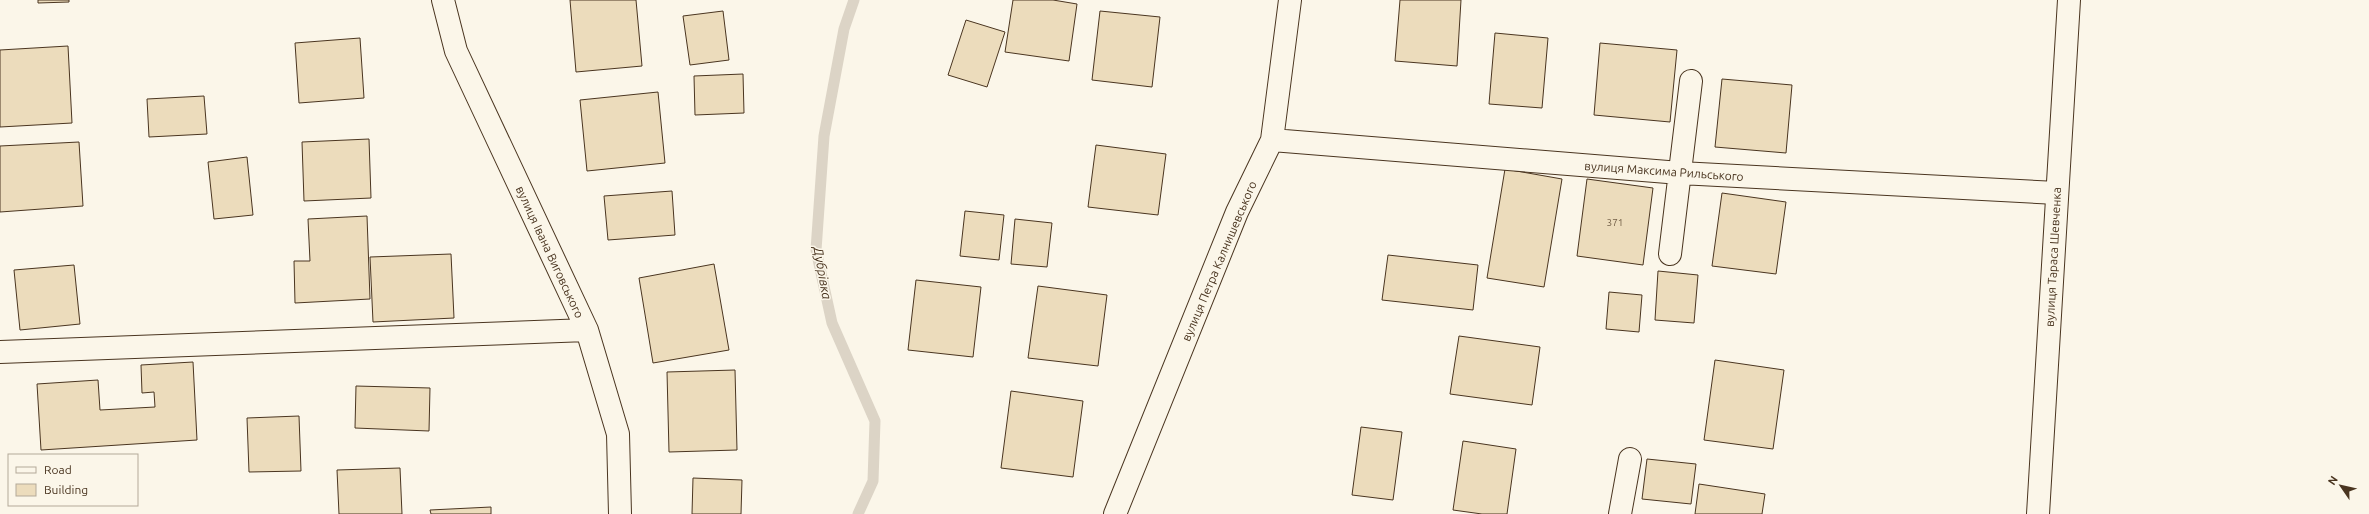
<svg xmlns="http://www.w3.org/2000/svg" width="2369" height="514" font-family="Ubuntu,sans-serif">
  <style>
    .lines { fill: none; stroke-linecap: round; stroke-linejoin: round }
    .stream { stroke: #dcd4c6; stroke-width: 11 }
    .building { fill: #ecdcbc; stroke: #4a3520 }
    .minor-casing { stroke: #4a3520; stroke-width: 24 }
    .major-casing { stroke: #4a3520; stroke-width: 24 }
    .minor { stroke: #fbf6e9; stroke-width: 22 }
    .major { stroke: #fbf6e9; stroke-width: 22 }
    .labels { text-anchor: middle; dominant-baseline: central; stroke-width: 3; stroke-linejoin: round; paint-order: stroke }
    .number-label { font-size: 10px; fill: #725f47 }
    .street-label { font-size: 12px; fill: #4a3520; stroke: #fbf6e9 }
    .water-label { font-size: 13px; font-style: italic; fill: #4a3520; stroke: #fbf6e9 }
  </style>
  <rect width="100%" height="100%" fill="#fbf6e9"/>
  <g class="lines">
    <path class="stream" d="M854 0 844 29 824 136 816 250 832 323 875 421 873 481 858 514"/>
  </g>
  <path class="building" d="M38 0H69V2L38 3Z
    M570 0H636L642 66 576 72Z
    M1013 0H1053L1077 4 1069 61 1005 52Z
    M1400 0H1461L1457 66 1395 61Z
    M723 11 729 60 690 65 683 16Z
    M1100 11 1160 17 1152 87 1092 80Z
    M966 20 1005 32 987 87 948 75Z
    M1495 33 1548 38 1542 108 1489 104Z
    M360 38 364 98 299 103 295 43Z
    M1600 43 1677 50 1670 122 1594 115Z
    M68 46 72 123 0 127V50Z
    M743 74 744 113 695 115 694 76Z
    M1722 79 1792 85 1786 153 1715 147Z
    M658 92 665 163 587 171 580 100Z
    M204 96 207 134 149 137 147 99Z
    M369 139 371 198 304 201 302 142Z
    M79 142 83 206 0 212V146Z
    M1096 145 1166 154 1158 215 1088 207Z
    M247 157 253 215 214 219 208 162Z
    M1505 169 1562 179 1544 287 1487 278Z
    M1587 179 1653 188 1643 265 1577 256Z
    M672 191 675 235 608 240 604 196Z
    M1722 193 1786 202 1776 274 1712 266Z
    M965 211 1004 215 999 260 960 256Z
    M367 216 370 299 295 303 294 261H310L308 219Z
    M1015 219 1052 223 1047 267 1011 264Z
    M451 254 454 318 373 322 370 257Z
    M1388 255 1478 265 1473 310 1382 300Z
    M714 264 729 350 653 363 639 278Z
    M74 265 80 324 20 330 14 270Z
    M1658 271 1698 275 1694 323 1655 320Z
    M916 280 981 287 973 357 908 350Z
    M1038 286 1107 295 1098 366 1028 358Z
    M1609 292 1642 295 1639 332 1606 329Z
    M1459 336 1540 347 1532 405 1450 394Z
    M1715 360 1784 370 1773 449 1704 440Z
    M193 362 197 440 41 450 37 384 98 380 100 410 155 407 154 392 142 393 141 365Z
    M735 370 737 450 669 452 667 372Z
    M356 386 430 388 429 431 355 428Z
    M1011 391 1083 401 1073 477 1001 468Z
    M299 416 301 471 249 472 247 418Z
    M1361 427 1402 432 1393 500 1352 495Z
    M1463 441 1516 449 1507 514H1482L1453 510Z
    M1647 459 1696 464 1691 504 1642 499Z
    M400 468 402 514H339L337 470Z
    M693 478 742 480 741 514H692Z
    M1699 484 1765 494 1762 514H1695Z
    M491 507V514H431L430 510Z"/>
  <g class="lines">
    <defs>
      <path id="minor" d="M443 0 456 51 587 330 618 434 620 514
        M1272 140 1680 173 2057 193
        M1670 254 1691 81
        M0 352 587 330
        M1115 514 1237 212 1272 140 1290 0
        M1620 514 1630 459"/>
      <path id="major" d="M2038 514 2069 0"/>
    </defs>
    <use href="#minor" class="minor-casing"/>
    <use href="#major" class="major-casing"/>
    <use href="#minor" class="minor"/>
    <use href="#major" class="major"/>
  </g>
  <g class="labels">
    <g class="number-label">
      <text x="1615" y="222">371</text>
    </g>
    <g class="street-label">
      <text transform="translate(1664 171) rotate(4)">вулиця Максима Рильського</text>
      <text transform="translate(550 252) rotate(65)">вулиця Івана Виговського</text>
      <text transform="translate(2053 257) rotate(-87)">вулиця Тараса Шевченка</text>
      <text transform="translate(1219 261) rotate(-67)">вулиця Петра Калнишевського</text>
    </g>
    <g class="water-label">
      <text transform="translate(823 273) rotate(80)">Дубрівка</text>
    </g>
  </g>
  <rect x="8" y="454" width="130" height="52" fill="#fbf6e9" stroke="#b4a999"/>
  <rect x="16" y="467" width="20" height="6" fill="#fbf6e9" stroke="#b4a999"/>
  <text x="44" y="474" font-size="12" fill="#4a3520">Road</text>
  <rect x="16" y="484" width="20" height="12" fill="#ecdcbc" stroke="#b4a999"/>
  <text x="44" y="494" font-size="12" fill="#4a3520">Building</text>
  <g transform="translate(2341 486) rotate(304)" stroke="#fbf6e9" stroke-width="3" paint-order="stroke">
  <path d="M0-3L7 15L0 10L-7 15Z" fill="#4a3520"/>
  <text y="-6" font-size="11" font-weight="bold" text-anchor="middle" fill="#4a3520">N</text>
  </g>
</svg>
